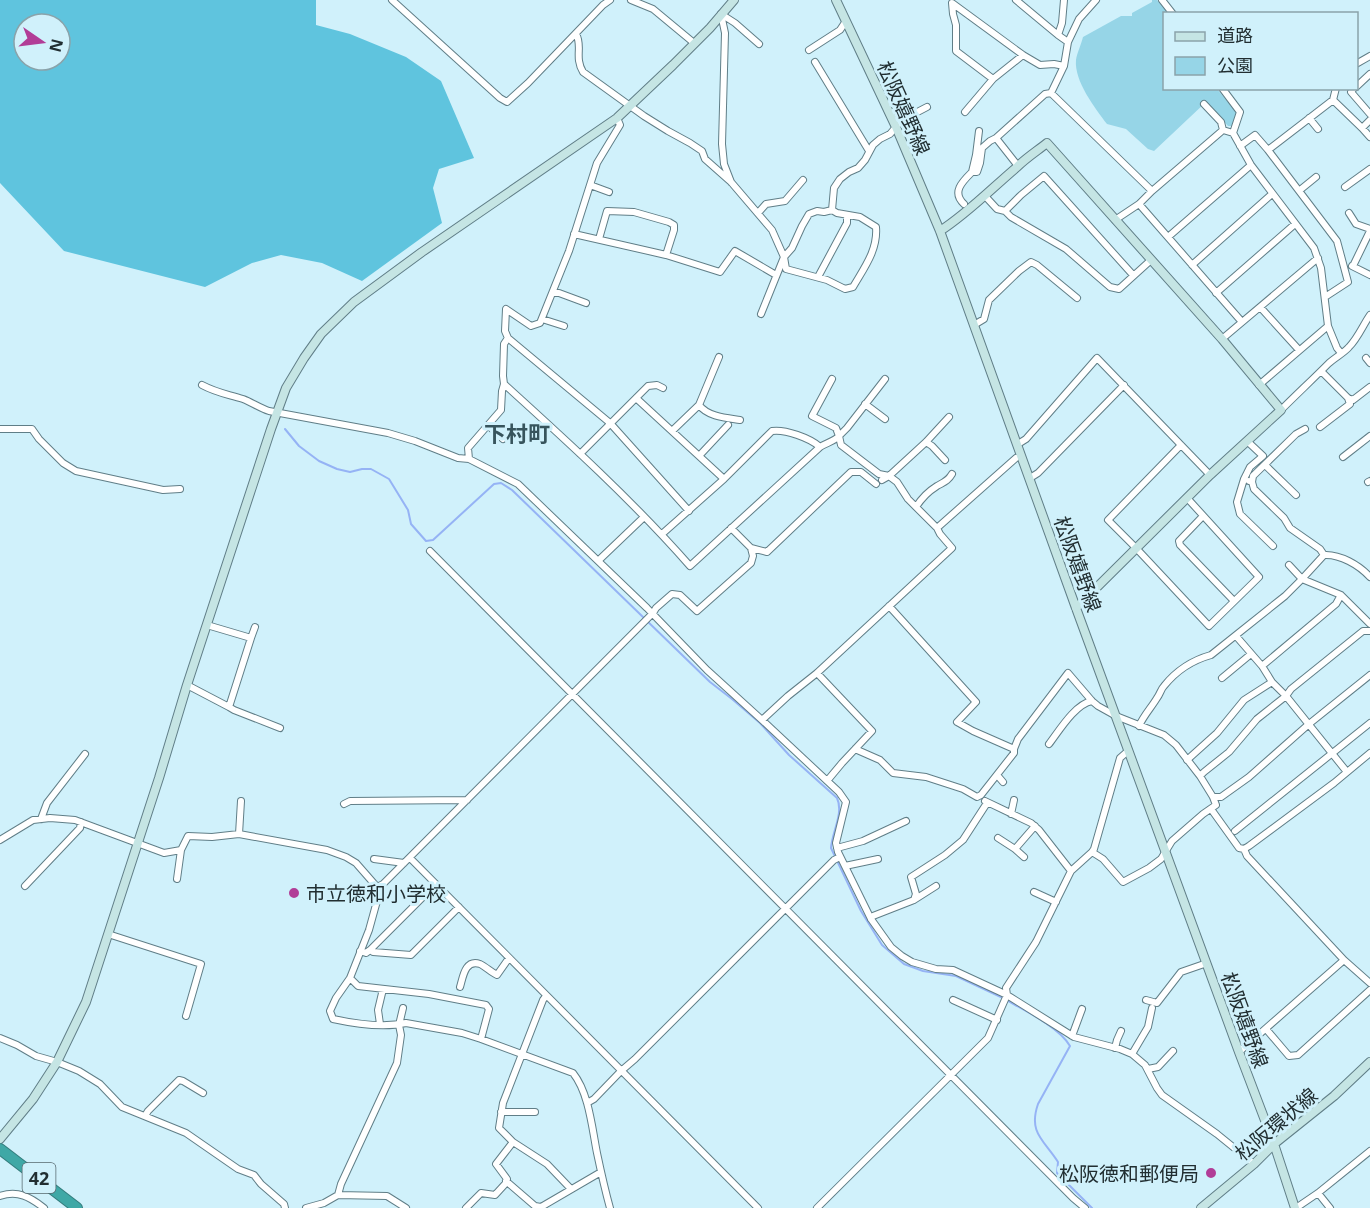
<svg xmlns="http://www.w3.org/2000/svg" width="1370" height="1208" font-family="'Open Sans','Noto Sans JP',sans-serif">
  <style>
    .green { fill: #96d5e7 }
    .forest { fill: #5fc4de; fill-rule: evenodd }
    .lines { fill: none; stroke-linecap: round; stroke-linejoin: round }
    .stream { stroke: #95b3f5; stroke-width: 2 }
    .street-casing { stroke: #607e87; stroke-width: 8 }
    .secondary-casing { stroke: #607e87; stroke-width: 10 }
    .highway-casing { stroke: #347d7d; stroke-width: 12 }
    .street { stroke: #fff; stroke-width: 6 }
    .secondary { stroke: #c5e5e4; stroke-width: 8 }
    .highway { stroke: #3fa8a6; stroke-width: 10 }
    .poi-dot { fill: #b13d97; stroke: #d0f1fb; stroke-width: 2 }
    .labels { text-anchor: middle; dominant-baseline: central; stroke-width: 6; stroke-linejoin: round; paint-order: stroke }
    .shield { fill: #d0f1fb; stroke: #56686e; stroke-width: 1.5 }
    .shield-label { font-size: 18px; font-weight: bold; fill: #212e31 }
    .street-label { font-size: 20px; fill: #212e31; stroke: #d0f1fb }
    .poi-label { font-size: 20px; fill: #212e31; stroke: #d0f1fb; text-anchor: start }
    .quarter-label { font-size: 22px; font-weight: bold; fill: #37545c; stroke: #d0f1fb }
  </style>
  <rect width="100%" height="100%" fill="#d0f1fb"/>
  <path class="green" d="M1152 0H1157L1168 13 1164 14V88L1217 89 1237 113 1234 126H1228L1206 102 1154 151 1148 149 1126 129 1107 124C1095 108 1074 81 1076 60 1077 53 1081 45 1083 37L1121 16H1132V13L1152 2Z"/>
  <path class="forest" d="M0 0H316V25L350 34 406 57 441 81 474 158 439 169 433 188 442 223 362 281 322 263 281 255 252 263 205 287 64 251 0 183ZM24 24H60V60H24Z"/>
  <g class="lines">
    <path class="stream" d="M285 429 299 446 319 461 337 469 350 472 362 469H371L389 479 408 510 411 524 426 541 433 540 494 484 501 483 512 490 710 682 732 699 760 723 789 755 837 798C844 813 832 832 831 848L861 911 882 945 904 964 923 971 956 976 1003 998
      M1008 1001C1026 1011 1060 1028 1070 1046L1038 1104C1028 1133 1044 1140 1058 1162L1057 1173 1092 1208"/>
    <defs>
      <path id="street" d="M392 0 500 98 507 102 528 83 603 5 610 0
        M631 0 653 9 694 43
        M1016 0 1058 35
        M1064 0 1062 23 1058 35 1068 42
        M1162 0 1173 14
        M576 34C583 46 574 57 583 72L644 116 668 131 690 143 702 151 705 159 731 182 772 230 784 257 786 269 827 280 845 289 853 287C864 268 878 250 876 227L860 217 837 213 832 210 824 212 817 211 809 214 802 226 792 248 784 257 761 314
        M809 50 840 30 846 21
        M1023 55 993 79 956 51V25L953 14 952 3 1023 55 1040 65 1054 64 1064 66
        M815 62 869 151
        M1356 64 1370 56
        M1356 87 1370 74
        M1222 88 1240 112 1233 133
        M1354 88 1351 92 1370 114
        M1051 93 1152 191
        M1333 100 1362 128
        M1204 104 1221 122 1223 130
        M965 112 993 79
        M617 118 620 125 597 163 569 251 540 323 531 326 506 309 505 331 508 338 610 423 689 511
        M1309 118 1318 129
        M1370 120 1362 128 1370 137
        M1240 146 1255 135 1268 150 1333 100 1336 88
        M1268 150 1337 241 1348 282 1325 297
        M1018 166 996 138 1045 94 1051 93 1064 66 1068 42 1079 19 1096 0
        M972 172 976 155 979 131
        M731 182 724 164 722 144 725 33 721 14 735 23 759 44
        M590 185 609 192
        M1345 187 1370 169
        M1300 190 1316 177
        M985 196 997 209 1005 211 1021 195 1044 176 1133 275
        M964 204C951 192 963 181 972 172H977L980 163 982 148 990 141 996 138
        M1139 204 1242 322
        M832 210 834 188 840 179 849 172 858 168 865 160 873 145 880 139 890 134 902 120 927 107
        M1005 211 1011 217 1066 249 1110 287 1119 289 1151 260
        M758 213 766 204 785 201 803 180
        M1349 213 1356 224 1370 229
        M1115 220 1139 204 1152 191 1223 130 1233 133 1251 165 1314 248 1321 268 1328 326 1337 348 1341 353
        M574 234 666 255 720 272 735 251 776 275
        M1168 237 1251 165
        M599 239 607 211 634 212 669 222 674 225V230L666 255
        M1192 265 1272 194
        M1352 266 1370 275
        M1353 266 1370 231
        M818 277 847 223V215
        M553 293H559L586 303
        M1216 293 1295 224
        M1261 308 1299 350
        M542 319 564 326
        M974 325 984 319 989 300 1019 271 1031 262 1037 265 1077 298
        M1222 339 1318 258
        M1366 358 1370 363
        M1321 371 1348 398 1353 400 1370 387
        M885 379 847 428 839 436 841 445 879 474 889 476 897 482 908 499 937 528 1016 458
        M504 384C568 442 633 501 690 566L820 447C810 438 785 429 772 431L724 479 662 534
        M202 385C217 393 227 394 243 399 251 402 260 408 269 411L388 433 415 441 458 458 469 459 518 484 647 608 707 670 762 720 839 792 846 802 836 843 838 852 871 919 891 947 902 956 912 962 936 969 953 970 1007 995 1074 1037 1120 1049 1132 1054 1145 1065 1157 1088 1162 1095 1217 1134 1254 1164
        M1259 385 1328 326
        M636 398 724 479
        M865 404 885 419
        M699 405C708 417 727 418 740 420
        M1281 410C1296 395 1312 380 1328 364 1334 358 1344 353 1349 347 1358 338 1363 325 1370 315
        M488 425 503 439
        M1320 427 1350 404 1348 398
        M0 429H32L39 439 63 463 76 471 163 490 180 489
        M672 431 699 405 719 357
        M1247 441 1263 456 1250 467 1244 479 1237 502 1240 514 1273 546
        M926 442 932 446 945 460
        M1018 444 1026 439 1097 358 1210 475
        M1181 445 1108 520 1136 548 1209 626 1259 577 1188 499
        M820 447C826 443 835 441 839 436L836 428 812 416 832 379
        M580 454 648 386 657 385 663 388
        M699 456 728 425
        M1343 457 1370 436
        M469 459 468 448 501 410 502 391 504 384 503 376 504 344 508 338
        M1265 465 1296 495
        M1030 478 1038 473 1124 385
        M882 480 889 476 926 442 949 417
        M1249 481 1252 482 1253 476 1296 434 1305 429
        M1252 482 1254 489 1284 518 1290 528 1320 549 1324 555C1340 554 1359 565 1370 577
        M1368 482 1370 481
        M916 507C921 499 929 491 937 486 944 482 948 481 952 474
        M1203 516 1179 541 1180 545 1234 601
        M731 528 751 548
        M430 551 1073 1198 1085 1208
        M599 560 644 517
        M1289 565 1302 579 1324 555
        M889 606 976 702 957 722 973 731 1014 749 1018 739 1068 673 1092 701 1098 706 1116 716 1164 735 1176 745 1200 776 1213 797 1216 805 1203 814 1172 841 1161 859 1149 868 1123 882 1103 859 1092 852
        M207 625 251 638 255 627
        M1236 636 1262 666 1336 604 1341 595
        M1262 666 1272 682 1286 696 1347 772
        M817 673 872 731 842 763 827 781
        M1222 678 1251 654
        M187 685 229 707 251 638
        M229 707 234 710 280 728
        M762 720 788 696 817 673 952 548 940 534 937 528
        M1139 726C1144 715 1151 708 1157 698 1160 694 1161 689 1164 686 1176 671 1193 660 1211 655L1285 596 1302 579 1341 595 1370 624
        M1049 744C1059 731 1075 704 1092 701
        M855 749 880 760 893 773 926 777 963 789 977 797 981 795 1014 753V749
        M1187 760 1217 733 1244 700 1272 682
        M997 775 1003 782
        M1200 776 1204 772 1229 752 1257 719 1286 696 1291 689 1363 631H1370
        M1213 797H1221L1249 777 1309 724 1370 675
        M985 801 1031 823 1039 830 1071 871
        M344 804 350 801 467 800
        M1211 809 1239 848 1244 849 1247 856 1344 960 1370 983
        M1011 814 1014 800
        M41 819 47 803 85 754
        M1235 831 1370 723
        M239 834 241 801
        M998 838 1015 849
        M0 840 33 820 50 818 75 820 164 853 181 850 188 836 212 837 239 834 327 850 346 857 356 863 377 887V901L369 930 350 978 336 998 330 1011 333 1019C356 1024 383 1028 406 1023L462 1033 481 1039 573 1073C589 1093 592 1128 597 1153 601 1172 605 1190 610 1208
        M837 848 863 841 906 821
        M1244 849 1249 846 1334 783 1370 753
        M1024 857 1015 849 1035 826
        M410 858 758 1208
        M374 859 404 863
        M845 866 878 859
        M177 879 181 850
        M25 886 80 828 81 822
        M377 887 383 884 404 863 653 613 656 608 672 594 680 595 697 611 751 563 753 556 751 548 767 552 851 472H861L876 484
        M1034 892 1056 902
        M914 900 936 886
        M871 919 873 916 914 900 916 894 911 877 945 855 963 840 987 803
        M108 934 201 964 186 1016
        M370 950 436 884
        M360 951 366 953 370 950 373 952 411 955 459 907
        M350 978 358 986 429 994 486 1005 489 1009 481 1039
        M460 987C463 977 465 959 480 964 486 967 491 972 497 975L509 958
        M953 1000 997 1020
        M1146 1000 1157 1003 1181 972 1207 963
        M380 1024 378 1010 383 989
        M1266 1029 1289 1056 1298 1055 1370 990
        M1072 1036 1082 1009
        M0 1038 17 1045 36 1056 57 1062 79 1071 100 1084 122 1107 186 1133 238 1169 254 1175 261 1184 284 1204 285 1208
        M1115 1048 1117 1040 1121 1031
        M1239 1052 1344 960
        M1132 1054 1148 1027 1152 1008
        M1148 1069 1158 1067 1173 1051
        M587 1103 594 1099 621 1071 635 1059 834 860 840 857
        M501 1112H535
        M145 1116 148 1111 179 1080 183 1081 203 1093
        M513 1142 547 1164 571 1189
        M506 1181 535 1206 541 1207 601 1172
        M1318 1193 1330 1208
        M338 1195 341 1184 397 1063 401 1035 399 1025 403 1008
        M0 1196C18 1190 30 1197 44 1208
        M306 1208 324 1203 338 1195 387 1196 406 1208
        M466 1208 481 1193 495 1195 506 1183 507 1179 496 1164 513 1142 499 1128 503 1103 543 1000 546 996
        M817 1208 988 1038 1007 995 1006 988 1036 942 1071 871 1092 852 1094 849 1120 758 1128 751
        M1296 1208 1318 1193 1370 1151"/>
      <path id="secondary" d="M836 0 896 127 940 231 1076 608 1239 1052 1274 1144 1295 1208
        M940 231C968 213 992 188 1017 167 1026 158 1037 151 1047 143L1222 339 1281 410 1210 475 1076 608
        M0 1139 33 1099 57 1062 86 1002 159 778 187 685 271 429 286 388 304 358 321 334 354 302 422 252 617 118 673 65 710 28 734 0
        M1201 1208 1254 1164 1274 1144 1334 1096 1370 1062"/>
      <path id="highway" d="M0 1149 77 1208"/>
    </defs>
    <use href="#street" class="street-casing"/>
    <use href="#secondary" class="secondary-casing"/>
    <use href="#highway" class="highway-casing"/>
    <use href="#street" class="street"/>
    <use href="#secondary" class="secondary"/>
    <use href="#highway" class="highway"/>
  </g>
  <g class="poi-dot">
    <circle cx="294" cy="893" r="6"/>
    <circle cx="1211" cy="1173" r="6"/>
  </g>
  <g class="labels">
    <rect class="shield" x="22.5" y="1163" width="33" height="30" rx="4.5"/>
    <g class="shield-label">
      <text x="39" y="1178">42</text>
    </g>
    <g class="street-label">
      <text transform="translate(904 108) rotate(66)">松阪嬉野線</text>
      <text transform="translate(1078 564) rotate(70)">松阪嬉野線</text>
      <text transform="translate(1245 1020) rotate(70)">松阪嬉野線</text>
      <text transform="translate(1276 1124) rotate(-40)">松阪環状線</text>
    </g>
    <g class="poi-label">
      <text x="306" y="893">市立徳和小学校</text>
      <text x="1199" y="1173" text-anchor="end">松阪徳和郵便局</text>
    </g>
    <g class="quarter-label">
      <text x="517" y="433">下村町</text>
    </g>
  </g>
  <rect x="1163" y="12" width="195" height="78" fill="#d0f1fb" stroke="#8aa3aa" stroke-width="1.5"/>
  <rect x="1175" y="32" width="30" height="9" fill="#c5e5e4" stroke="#8aa3aa" stroke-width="1.5"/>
  <text x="1217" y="42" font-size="18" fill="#212e31">道路</text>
  <rect x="1175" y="57" width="30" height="18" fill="#96d5e7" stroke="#8aa3aa" stroke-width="1.5"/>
  <text x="1217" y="72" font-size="18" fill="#212e31">公園</text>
  <g transform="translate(42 42) rotate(104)"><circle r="28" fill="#d0f1fb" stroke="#8aa3aa" stroke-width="1.5"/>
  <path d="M0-4.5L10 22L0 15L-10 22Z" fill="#b13d97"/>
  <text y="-9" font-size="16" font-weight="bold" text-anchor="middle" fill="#212e31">N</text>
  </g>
</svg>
